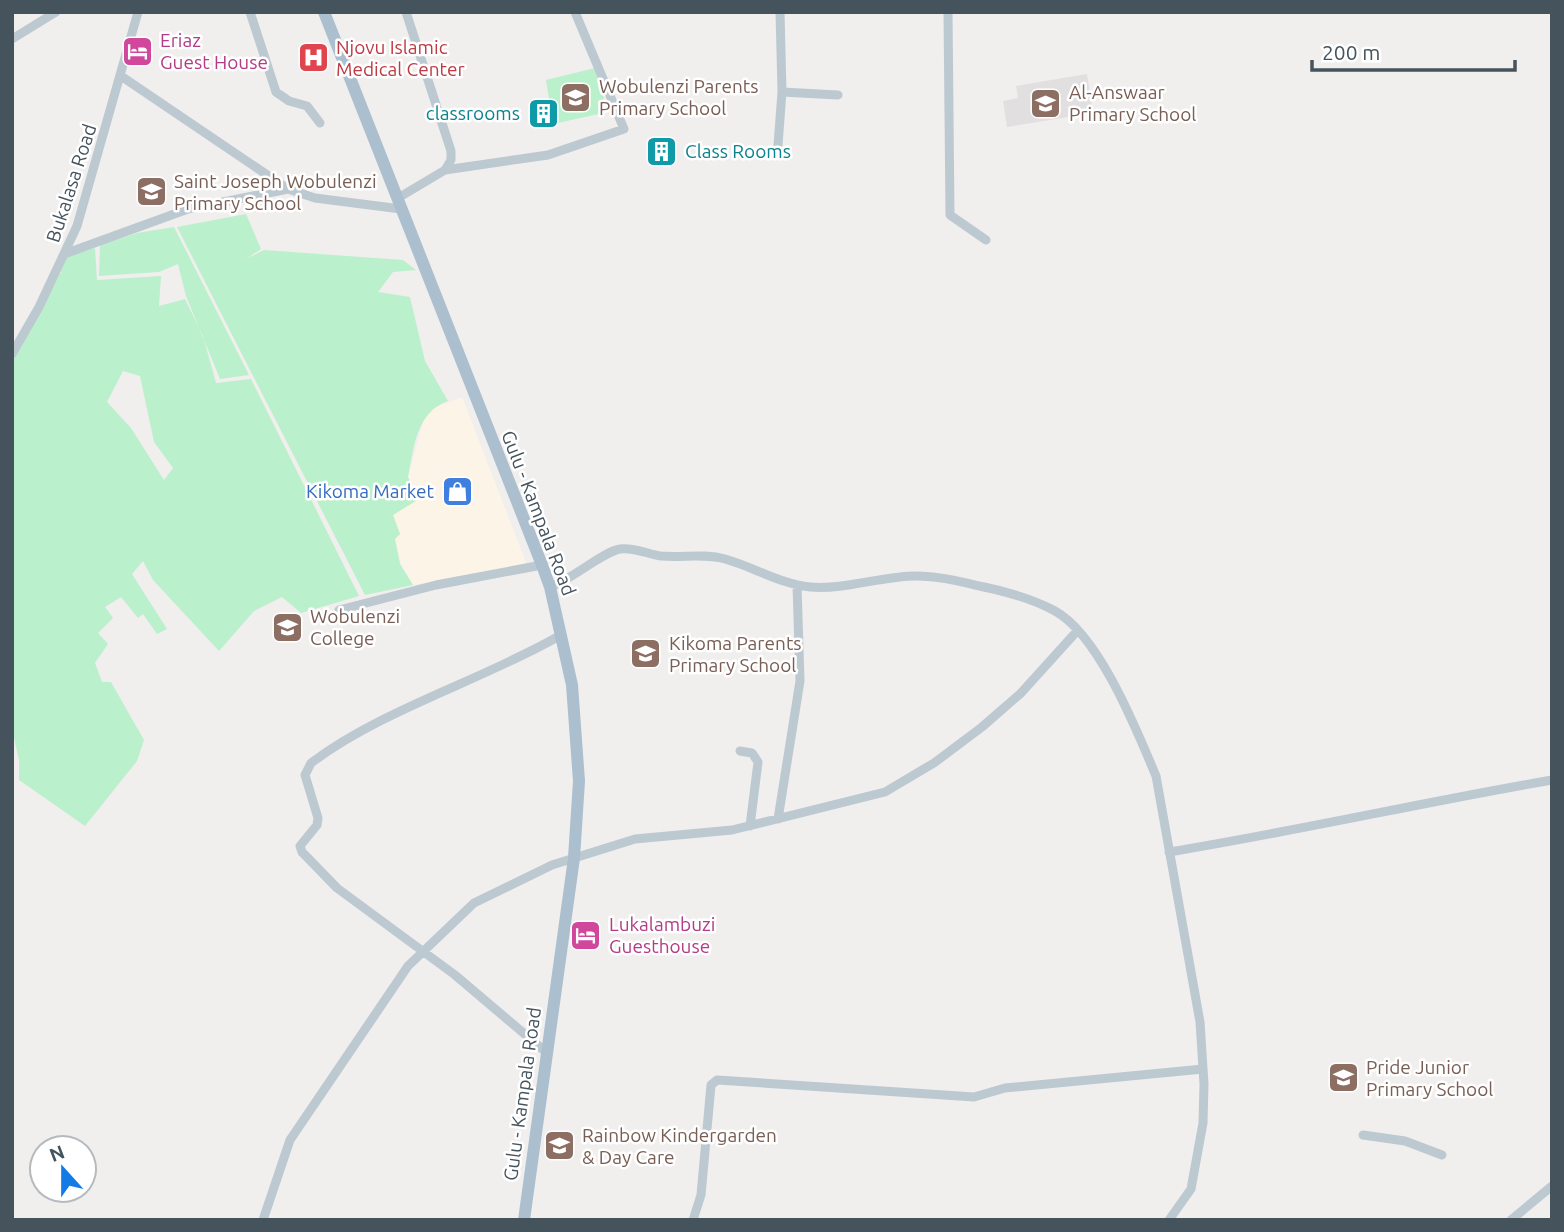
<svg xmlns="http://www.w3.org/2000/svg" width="1564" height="1232" font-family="Ubuntu,sans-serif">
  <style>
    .commercial { fill: #fcf4e6 }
    .education { fill: #e2dfe0 }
    .green { fill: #baf0cc; fill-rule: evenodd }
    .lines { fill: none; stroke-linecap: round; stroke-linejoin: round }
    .minor { stroke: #bdc9d1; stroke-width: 9 }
    .major { stroke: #acbfce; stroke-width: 12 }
    .labels { text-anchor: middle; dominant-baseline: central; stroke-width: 5; stroke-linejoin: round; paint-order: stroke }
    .hotel-label { font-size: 19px; fill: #b23c85; stroke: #fff; text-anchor: start }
    .health-label { font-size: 19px; fill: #be3a42; stroke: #fff; text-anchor: start }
    .education-label { font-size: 19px; fill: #785e54; stroke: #fff; text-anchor: start }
    .culture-label { font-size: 19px; fill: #0d838f; stroke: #fff; text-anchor: end }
    .street-label { font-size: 19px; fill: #45535c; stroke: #fff }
    .shop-label { font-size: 19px; fill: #366cbe; stroke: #fff; text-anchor: end }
  </style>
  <rect width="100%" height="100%" fill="#f1eeee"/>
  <path class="commercial" d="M462 397 527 565 413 585 401 564 395 539 400 534 393 515 419 499 408 477 424 419 431 409Z"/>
  <path class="education" d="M1087 74 1093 113 1007 127 1003 101 1018 98 1016 86Z"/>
  <path class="green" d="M595 68 608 112 553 124 546 80Z
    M246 214 261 249 246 259 264 250 403 260 416 270 393 272 378 292 410 297 425 361 448 401C416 412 414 448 408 477L419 499 393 515 400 534 395 539 400 564 413 585 365 595 177 227Z
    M174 227 249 375 220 379 186 296 178 264 159 272 99 276 100 245 137 233Z
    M95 248 97 280 161 276 159 306 185 299 203 336 216 383 251 379 359 596 301 613 282 597 254 611 219 651 153 580 143 561 132 574 167 629 157 634 143 614 138 618 121 597 105 607 113 618 98 633 108 644 95 663 102 682H111L144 740 137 761 85 826 19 780V760L12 729V356L58 272 61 274 60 265 64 257ZM123 371 140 376 154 442 173 468 164 480 131 428 107 402Z"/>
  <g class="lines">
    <path class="minor" d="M250 12 276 92 289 101 307 106 320 123
      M406 12 451 151V160L445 170
      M948 12 950 215 986 240
      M12 39 56 12
      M121 76 288 189
      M782 92 838 95
      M778 145 782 92 780 12
      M398 198 445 170 548 155 624 129 575 12
      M67 253 188 209 288 189 315 198 401 209
      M12 354 39 307 77 226 138 12
      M550 587C573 579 602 552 620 549 633 547 648 554 661 556 683 558 704 553 725 559 754 567 780 584 810 587 846 590 881 576 916 576 939 576 962 582 984 587 1008 592 1033 599 1055 611 1099 635 1137 731 1156 776L1200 1022 1204 1084 1203 1123 1191 1189 1169 1220
      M339 610 436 585 542 565
      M740 751 752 753 758 762 750 826
      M778 819 800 681 797 585
      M1169 852C1297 831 1424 802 1552 780
      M547 1053 455 975 337 888 302 852 300 846 317 825 318 818 305 775 311 763C385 708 481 681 561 635
      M1363 1135 1405 1141 1442 1155
      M263 1220 290 1140 408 966 474 903 552 865 635 839 732 830 885 792 934 763 982 727 1021 693 1078 630
      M693 1220 701 1195 711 1085 717 1080 974 1097 1005 1088 1203 1069
      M1511 1220 1552 1186"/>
    <path class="major" d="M324 12 542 565 550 587 572 685 579 781 574 858 524 1220"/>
  </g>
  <defs>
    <symbol id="hotel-square" viewBox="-11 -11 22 22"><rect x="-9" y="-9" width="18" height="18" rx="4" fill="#d1479c" stroke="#fff"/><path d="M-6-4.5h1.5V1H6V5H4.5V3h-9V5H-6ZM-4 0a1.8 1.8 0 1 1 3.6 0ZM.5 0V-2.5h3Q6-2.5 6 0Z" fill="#fff"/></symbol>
    <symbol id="hospital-square" viewBox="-11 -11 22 22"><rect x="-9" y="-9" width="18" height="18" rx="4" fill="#e0444e" stroke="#fff"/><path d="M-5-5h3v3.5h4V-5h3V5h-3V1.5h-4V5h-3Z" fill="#fff"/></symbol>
    <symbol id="school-square" viewBox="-11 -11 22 22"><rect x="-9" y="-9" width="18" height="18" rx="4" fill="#8d6e63" stroke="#fff"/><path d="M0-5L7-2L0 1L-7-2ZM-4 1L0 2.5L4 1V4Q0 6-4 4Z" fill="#fff"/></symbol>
    <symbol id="building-square" viewBox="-11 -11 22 22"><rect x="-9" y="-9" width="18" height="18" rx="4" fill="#0f9aa8" stroke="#fff"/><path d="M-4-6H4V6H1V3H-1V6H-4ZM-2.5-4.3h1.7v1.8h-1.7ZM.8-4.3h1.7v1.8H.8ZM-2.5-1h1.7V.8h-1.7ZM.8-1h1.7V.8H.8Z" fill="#fff"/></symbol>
    <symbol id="shop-square" viewBox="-11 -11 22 22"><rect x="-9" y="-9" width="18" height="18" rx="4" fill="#3f7fe0" stroke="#fff"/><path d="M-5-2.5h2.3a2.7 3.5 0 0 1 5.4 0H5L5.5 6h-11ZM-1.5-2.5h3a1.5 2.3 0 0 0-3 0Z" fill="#fff"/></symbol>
  </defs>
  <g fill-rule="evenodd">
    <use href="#hotel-square" x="120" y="34" width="35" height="35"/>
    <use href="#hospital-square" x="296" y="40" width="35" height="35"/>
    <use href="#school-square" x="558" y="80" width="35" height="35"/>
    <use href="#school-square" x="1028" y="86" width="35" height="35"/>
    <use href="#building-square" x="526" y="96" width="35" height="35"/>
    <use href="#building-square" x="644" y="134" width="35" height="35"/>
    <use href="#school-square" x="134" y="174" width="35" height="35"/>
    <use href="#shop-square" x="440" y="474" width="35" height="35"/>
    <use href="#school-square" x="270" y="610" width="35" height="35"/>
    <use href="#school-square" x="628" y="636" width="35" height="35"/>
    <use href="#hotel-square" x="568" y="918" width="35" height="35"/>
    <use href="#school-square" x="1326" y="1060" width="35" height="35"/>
    <use href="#school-square" x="542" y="1128" width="35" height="35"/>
  </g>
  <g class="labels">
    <g class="hotel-label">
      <text x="160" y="40">Eriaz<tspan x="160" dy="22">Guest House</tspan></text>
      <text x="609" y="924">Lukalambuzi<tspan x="609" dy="22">Guesthouse</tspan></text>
    </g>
    <g class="health-label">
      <text x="336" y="47">Njovu Islamic<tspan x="336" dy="22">Medical Center</tspan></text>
    </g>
    <g class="education-label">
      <text x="599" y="86">Wobulenzi Parents<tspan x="599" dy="22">Primary School</tspan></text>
      <text x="1069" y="92">Al-Answaar<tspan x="1069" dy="22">Primary School</tspan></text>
      <text x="174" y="181">Saint Joseph Wobulenzi<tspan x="174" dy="22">Primary School</tspan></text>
      <text x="310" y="616">Wobulenzi<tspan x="310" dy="22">College</tspan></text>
      <text x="669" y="643">Kikoma Parents<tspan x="669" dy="22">Primary School</tspan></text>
      <text x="1366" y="1067">Pride Junior<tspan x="1366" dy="22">Primary School</tspan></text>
      <text x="582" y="1135">Rainbow Kindergarden<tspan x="582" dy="22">&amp; Day Care</tspan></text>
    </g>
    <g class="culture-label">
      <text x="520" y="113">classrooms</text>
      <text x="685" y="151" text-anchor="start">Class Rooms</text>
    </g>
    <g class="street-label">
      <text transform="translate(71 183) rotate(-72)">Bukalasa Road</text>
      <text transform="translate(539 513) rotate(69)">Gulu - Kampala Road</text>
      <text transform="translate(522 1094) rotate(-82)">Gulu - Kampala Road</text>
    </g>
    <g class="shop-label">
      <text x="434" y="491">Kikoma Market</text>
    </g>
  </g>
  <rect width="1564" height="1232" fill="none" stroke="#45535c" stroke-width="28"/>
  <g transform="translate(63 1169) rotate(339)"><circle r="33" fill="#ffffff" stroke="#b5babe" stroke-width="2"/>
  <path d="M0-5L12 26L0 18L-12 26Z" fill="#127be6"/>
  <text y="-10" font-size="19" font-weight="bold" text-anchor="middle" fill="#45535c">N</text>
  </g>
  <path d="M1312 60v10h203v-10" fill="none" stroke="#45535c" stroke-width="3.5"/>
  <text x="1322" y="60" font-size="21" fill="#45535c" stroke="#ffffff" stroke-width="5" paint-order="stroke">200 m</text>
</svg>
